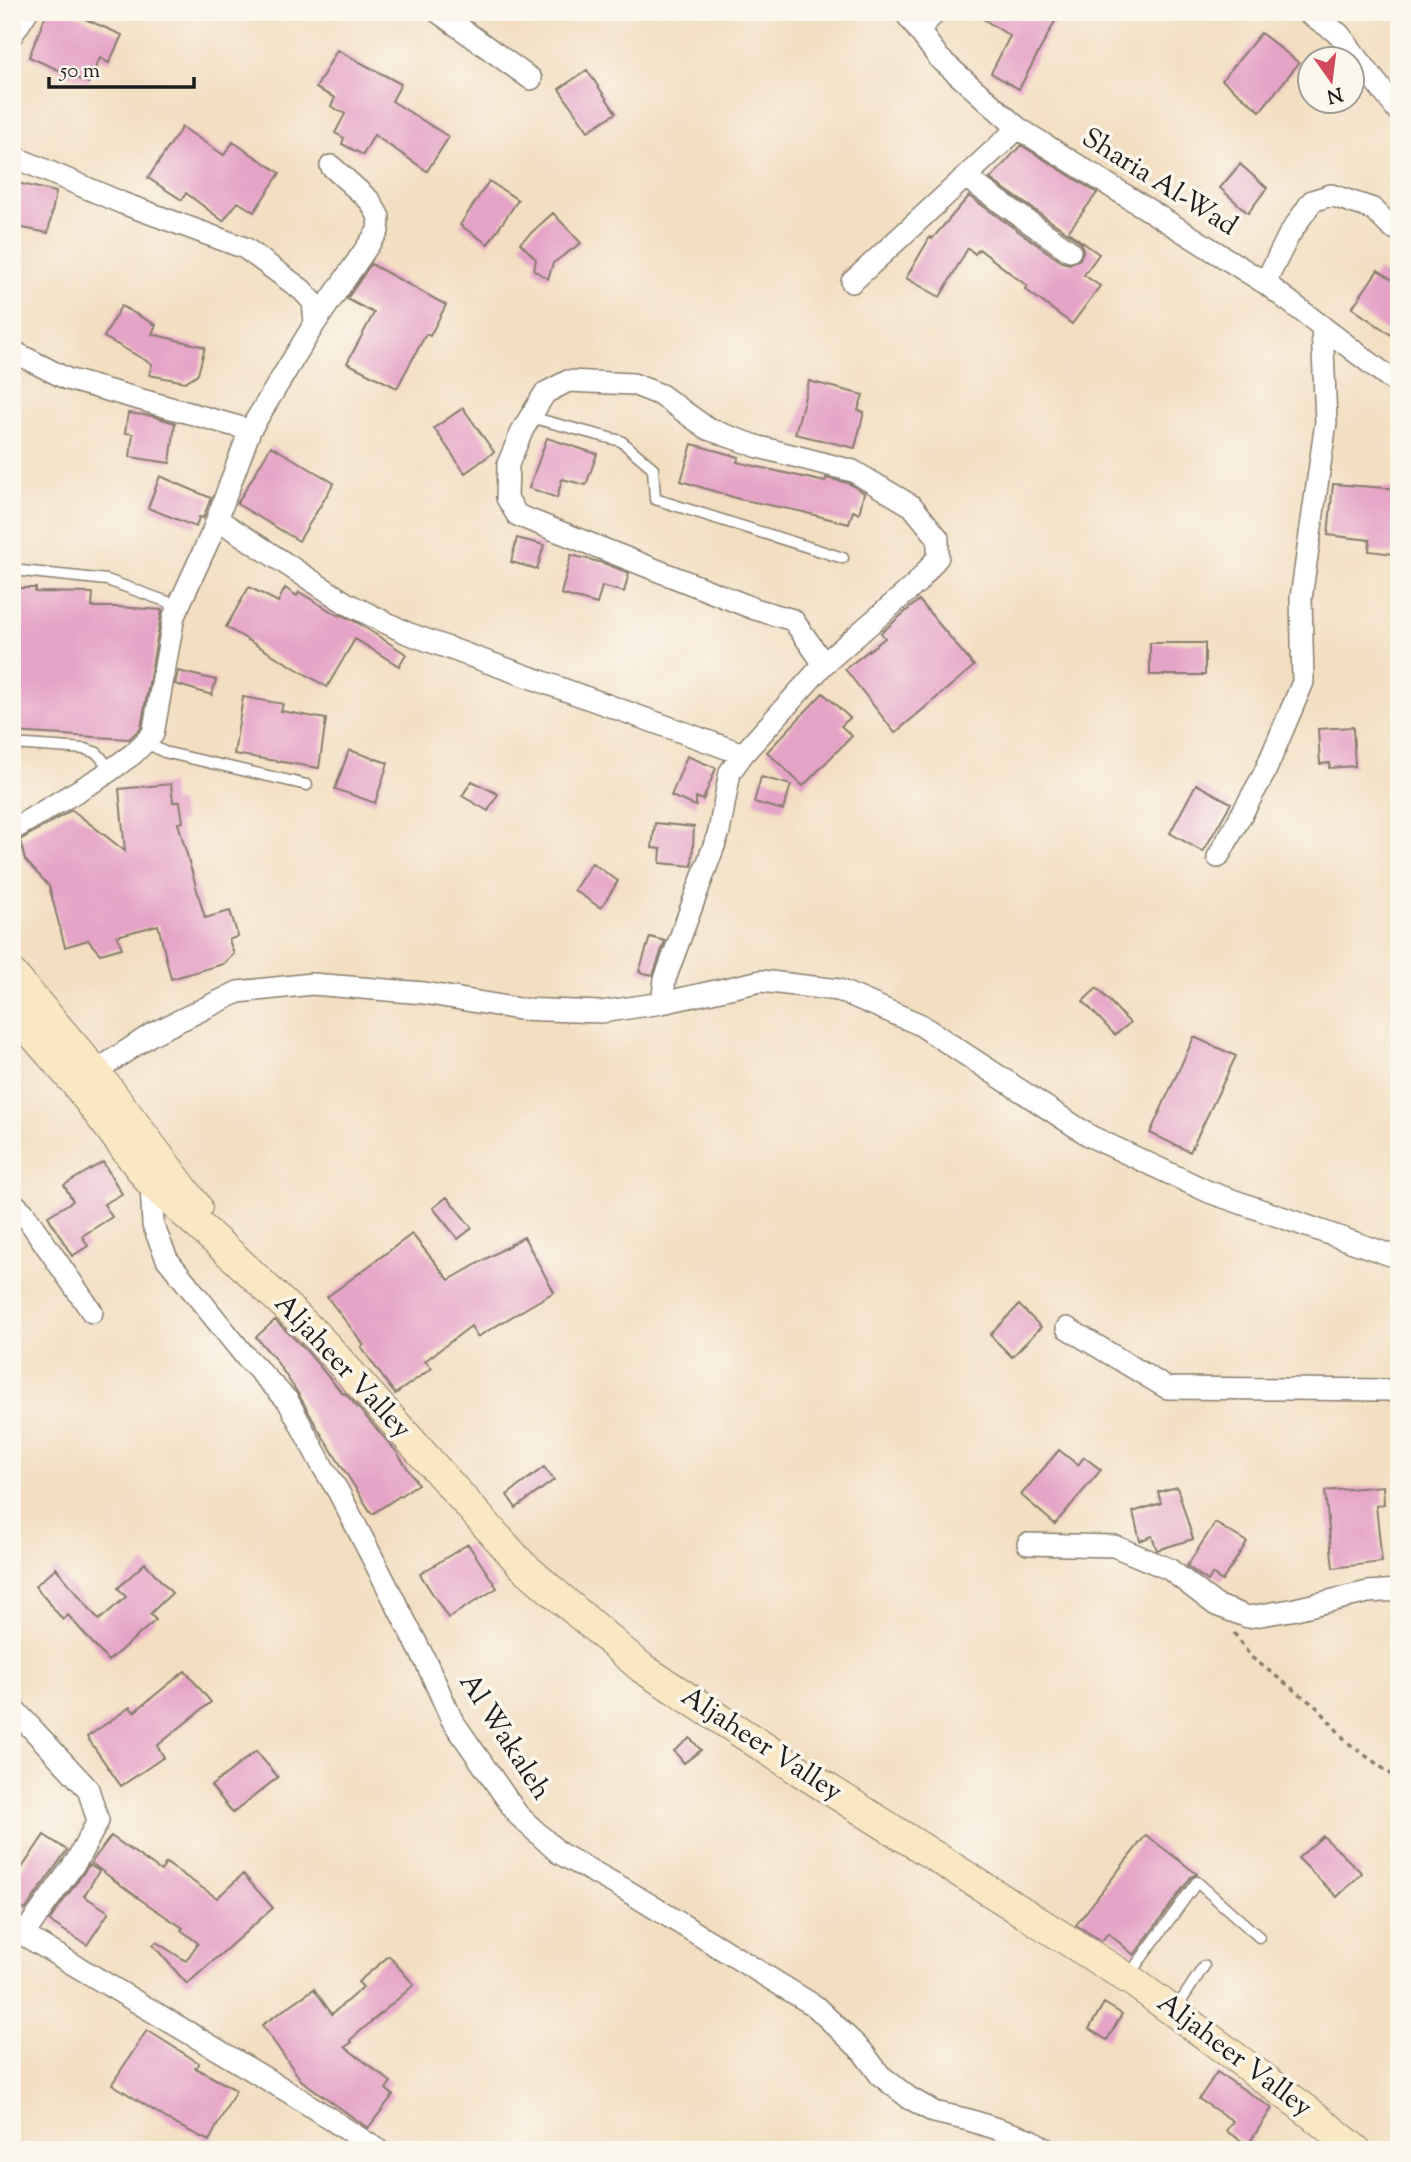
<svg xmlns="http://www.w3.org/2000/svg" width="1411" height="2162" font-family="'Sorts Mill Goudy',serif">
  <style>
    .building { fill: #e5a3c7 }
    .lines { fill: none; stroke-linecap: round; stroke-linejoin: round }
    .lane-casing { stroke: #887d6e; stroke-width: 13 }
    .street-casing { stroke: #887d6e; stroke-width: 24 }
    .secondary-casing { stroke: #887d6e; stroke-width: 32 }
    .path { stroke: #887d6e; stroke-width: 3.5; stroke-dasharray: 5 5; stroke-linecap: butt }
    .lane { stroke: #fff; stroke-width: 10 }
    .street { stroke: #fff; stroke-width: 21 }
    .secondary { stroke: #fae7c3; stroke-width: 30 }
    .labels { text-anchor: middle; dominant-baseline: central; stroke-width: 7; stroke-linejoin: round; paint-order: stroke }
    .street-label { font-size: 28px; fill: #1c1c1c; stroke: #fbf7ec }
  </style>
  <rect width="100%" height="100%" fill="#fbf7ec"/>
  <filter id="ink" filterUnits="userSpaceOnUse"><feTurbulence type="fractalNoise" baseFrequency=".0143" numOctaves="2"/><feDisplacementMap in="SourceGraphic" scale="14" xChannelSelector="R" yChannelSelector="G"/><feConvolveMatrix kernelMatrix="1 2 1 2 8 2 1 2 1" color-interpolation-filters="sRGB"/></filter>
  <filter id="wash" filterUnits="userSpaceOnUse"><feTurbulence type="fractalNoise" baseFrequency=".00686" numOctaves="4" result="noise"/><feDisplacementMap in="SourceGraphic" scale="28" xChannelSelector="R" yChannelSelector="G"/><feGaussianBlur stdDeviation="1.57" result="paint"/><feColorMatrix in="noise" values="0 0 0 0 0 0 0 0 0 0 0 0 0 0 0 0 0 1.4 0 .05"/><feComposite in="paint" operator="in"/></filter>
  <g filter="url(#wash)">
    <rect width="100%" height="100%" fill="#f3dec1"/>
    <g id="blocks">
      <path class="building" d="M47 12H69L122 35 109 63 100 58 88 83 29 57Z
        M972 12H1060L1019 89 991 73 1010 36Z
        M1261 33 1299 63 1260 111 1222 80Z
        M337 50 401 84 392 101 449 137 427 171 374 135 363 155 342 144 344 138 335 133 345 114 331 106 335 98 316 88Z
        M587 70 616 113 588 131 559 89Z
        M182 127 224 155 233 142 280 173 254 212 238 202 223 221 186 193 182 200 148 178Z
        M1021 145 1097 193 1068 232 1099 254 1084 275 1100 286 1072 324 1025 289 1027 286 979 249 975 254 968 248 940 297 906 278 930 237 932 239 969 196 1062 262 1069 264 1080 259 1083 251 1082 245 1078 240 990 179Z
        M1240 164 1267 188 1248 213 1220 188Z
        M489 181 518 200 488 244 460 225Z
        M17 183 56 192 48 233 12 226V205Z
        M553 213 581 243 553 263 548 279 534 270 536 259 520 243Z
        M371 264 446 305 430 336 426 334 397 388 347 363 374 313 347 299Z
        M1378 270 1399 284V340L1352 308Z
        M121 306 156 325 152 334 205 347 198 374 185 382 149 375 152 364 104 337Z
        M809 381 863 395 858 410 864 412 855 448 795 434Z
        M463 408 494 452 465 473 434 428Z
        M128 413 152 416 175 423 170 463 130 457 133 434 125 433Z
        M547 438 597 454 586 485 562 479 557 498 529 488Z
        M692 444 739 457 737 462 825 482 826 478 848 483 864 493 859 514 853 511 849 524 799 511 739 499 681 481Z
        M271 446 334 483 299 541 237 504Z
        M160 476 211 498 203 518 199 517 196 527 148 508Z
        M1333 484 1399 489 1393 554 1369 551 1370 540 1328 535Z
        M517 538 544 545 537 569 511 562Z
        M571 555 603 563 629 573 624 592 602 586 597 604 561 594Z
        M249 587 278 602 285 588 297 596 299 592 339 616 340 614 358 623 406 654 399 666 355 639 327 687 226 627Z
        M17 588H36L35 592 93 593 92 607H118L162 610 141 728 129 739 12 732V681Z
        M919 600 974 666 895 733 845 669 885 638 881 633Z
        M1150 643H1205V675H1150Z
        M178 671 216 680 212 695 175 684Z
        M823 693 850 718 841 726 852 736 803 786 767 752Z
        M243 697 283 704 281 711 326 719 319 768 234 754Z
        M1353 727 1355 766 1329 768 1330 763 1320 764 1318 729Z
        M349 750 388 763 375 803 335 789Z
        M687 756 716 768 703 800 696 797V806L671 796Z
        M761 777 791 785 783 810 754 802Z
        M472 781 498 794 488 811 462 796Z
        M171 784 173 802H180L183 822 178 823 205 918 230 911 238 936 229 940 234 954 223 964 171 979 158 925 117 936 122 948 100 954 88 940 65 947 49 886 25 860 20 840 72 810 125 851 119 789Z
        M1196 784 1231 803 1203 852 1170 833Z
        M655 823 694 827 692 866 660 863 661 849 652 848Z
        M592 863 618 881 601 908 574 890Z
        M650 937 665 941 653 975 639 972Z
        M1097 988 1130 1023 1115 1035 1083 1001Z
        M1194 1037 1236 1056 1190 1152 1150 1133Z
        M103 1162 122 1194 104 1204 112 1217 82 1236 88 1246 72 1256 48 1216 73 1201 64 1185Z
        M447 1197 472 1228 458 1239 433 1208Z
        M412 1234 449 1280 524 1237 554 1292 477 1337 471 1326 425 1361 432 1368 395 1394 361 1347 364 1345 327 1297Z
        M1019 1305 1041 1327 1012 1357 990 1335Z
        M275 1320 305 1349 343 1394 345 1393 396 1451 418 1484 372 1514 318 1429 299 1395 275 1359 256 1337Z
        M1059 1450 1078 1465 1084 1457 1101 1470 1055 1524 1021 1495Z
        M544 1467 554 1480 516 1508 507 1495Z
        M1383 1486 1384 1504 1376 1506 1382 1562 1333 1568 1325 1491Z
        M1177 1487 1193 1539 1157 1550 1152 1536 1140 1541 1133 1512 1161 1503 1158 1492Z
        M1215 1523 1247 1542 1222 1581 1212 1574 1208 1581 1187 1566Z
        M468 1544 497 1588 448 1618 420 1574Z
        M145 1563 172 1593 150 1614 156 1620 108 1661 68 1615 63 1620 35 1586 56 1568 99 1620 126 1597 118 1588Z
        M185 1671 211 1702 157 1746 164 1757 121 1786 87 1737 130 1707 134 1712Z
        M690 1738 701 1750 684 1763 674 1751Z
        M256 1751 278 1777 233 1813 211 1786Z
        M44 1835 67 1850 25 1910 12 1902V1883Z
        M1146 1835 1197 1874 1191 1877 1134 1955 1108 1933 1102 1941 1076 1925Z
        M111 1836 161 1871 166 1863 217 1898 243 1874 273 1908 187 1984 153 1945 156 1942 186 1961 198 1943 181 1930 183 1928 144 1902 91 1863Z
        M1323 1836 1362 1873 1337 1897 1298 1858Z
        M89 1865 99 1871 84 1896 109 1912 87 1945 49 1921Z
        M389 1956 414 1985 350 2040 352 2042 345 2047 391 2082 386 2089 393 2095 368 2128 301 2080 262 2025 314 1989 332 2014 363 1987 358 1982Z
        M1104 2003 1122 2014 1107 2040 1089 2029Z
        M147 2030 199 2063 195 2068 236 2090 209 2141 175 2124 112 2084Z
        M1217 2072 1272 2108 1248 2145 1226 2131 1233 2121 1199 2099Z"/>
    </g>
  </g>
  <g filter="url(#ink)">
    <use href="#blocks" fill-opacity="0" stroke="#887d6e" stroke-width="2"/>
    <g class="lines">
      <defs>
        <path id="lane" d="M530 417 621 441 653 468 655 499 843 558
          M12 570 107 580 179 606
          M145 742 164 752 307 785
          M12 744 85 749 97 753 111 770
          M1129 1975 1197 1882 1259 1937
          M1176 2009 1204 1966"/>
        <path id="street" d="M438 12 531 79
          M905 12 939 58 1018 128 1265 283 1399 385
          M1307 12 1339 34 1399 112
          M918 30 936 12
          M12 35 27 12
          M12 156 122 203 245 248 302 290 313 302 315 323
          M965 177 1070 251
          M852 282 1018 128
          M1265 283 1289 235 1312 201 1331 195 1373 209 1391 227 1399 230
          M12 351 67 379 250 430
          M217 519 346 603 407 633 743 754
          M12 830 101 777 133 754 153 734 174 616 212 533 250 430 315 323 378 231 379 217 370 201 331 166
          M1218 857 1264 774 1303 682 1301 598 1326 422 1322 326
          M662 1003 665 979 719 832 730 772 743 754 824 664 917 583 938 557V538L912 506 853 471 759 447 708 429 661 395 633 384 568 381 545 393 523 429 508 464 507 498 517 515 755 609 793 620 824 664
          M84 1079 152 1034 238 992 312 984 424 993 519 1009 601 1012 662 1003 761 981 839 990 919 1024 1090 1136 1209 1192 1399 1258
          M151 1183 153 1225 167 1259 245 1356 288 1401 323 1467 338 1491 426 1662 452 1720 518 1815 559 1853 624 1889 815 2006 862 2051 880 2075 908 2097 934 2112 969 2120 1031 2140 1047 2150
          M12 1202 23 1212 92 1312
          M1067 1328 1167 1388 1387 1390 1399 1391
          M1028 1544 1114 1546 1169 1569 1216 1605 1248 1617 1291 1610 1368 1592 1399 1590
          M12 1707 88 1789 98 1821 77 1860 24 1934
          M12 1928 292 2094 378 2150"/>
        <path id="secondary" d="M12 974 95 1071 197 1207
          M12 1010 77 1085 151 1183 235 1258 318 1337 522 1565 642 1668 811 1778 1135 1983 1308 2111 1356 2150"/>
      </defs>
      <use href="#lane" class="lane-casing"/>
      <use href="#street" class="street-casing"/>
      <use href="#secondary" class="secondary-casing"/>
      <path class="path" d="M1234 1633 1251 1657 1319 1709 1347 1742 1399 1780"/>
      <use href="#lane" class="lane"/>
      <use href="#street" class="street"/>
      <use href="#secondary" class="secondary"/>
    </g>
  </g>
  <g class="labels">
    <g class="street-label">
      <text transform="translate(1159 183) rotate(32)">Sharia Al-Wad</text>
      <text transform="translate(342 1367) rotate(47)">Aljaheer Valley</text>
      <text transform="translate(504 1737) rotate(57)">Al Wakaleh</text>
      <text transform="translate(761 1745) rotate(33)">Aljaheer Valley</text>
      <text transform="translate(1234 2056) rotate(37)">Aljaheer Valley</text>
    </g>
  </g>
  <rect width="1411" height="2162" fill="none" stroke="#fbf7ec" stroke-width="42"/>
  <g transform="translate(1331 80) rotate(166)"><circle r="33" fill="#fbf7ec" stroke="#a29f99" stroke-width="2"/>
  <path d="M0-5L12 26L0 18L-12 26Z" fill="#d1495b"/>
  <text y="-10" font-size="19" font-weight="bold" text-anchor="middle" fill="#1c1c1c">N</text>
  </g>
  <path d="M49 77v10h145v-10" fill="none" stroke="#1c1c1c" stroke-width="3.5"/>
  <text x="60" y="77" font-size="21" fill="#1c1c1c" stroke="#fbf7ec" stroke-width="5" paint-order="stroke">50 m</text>
</svg>
